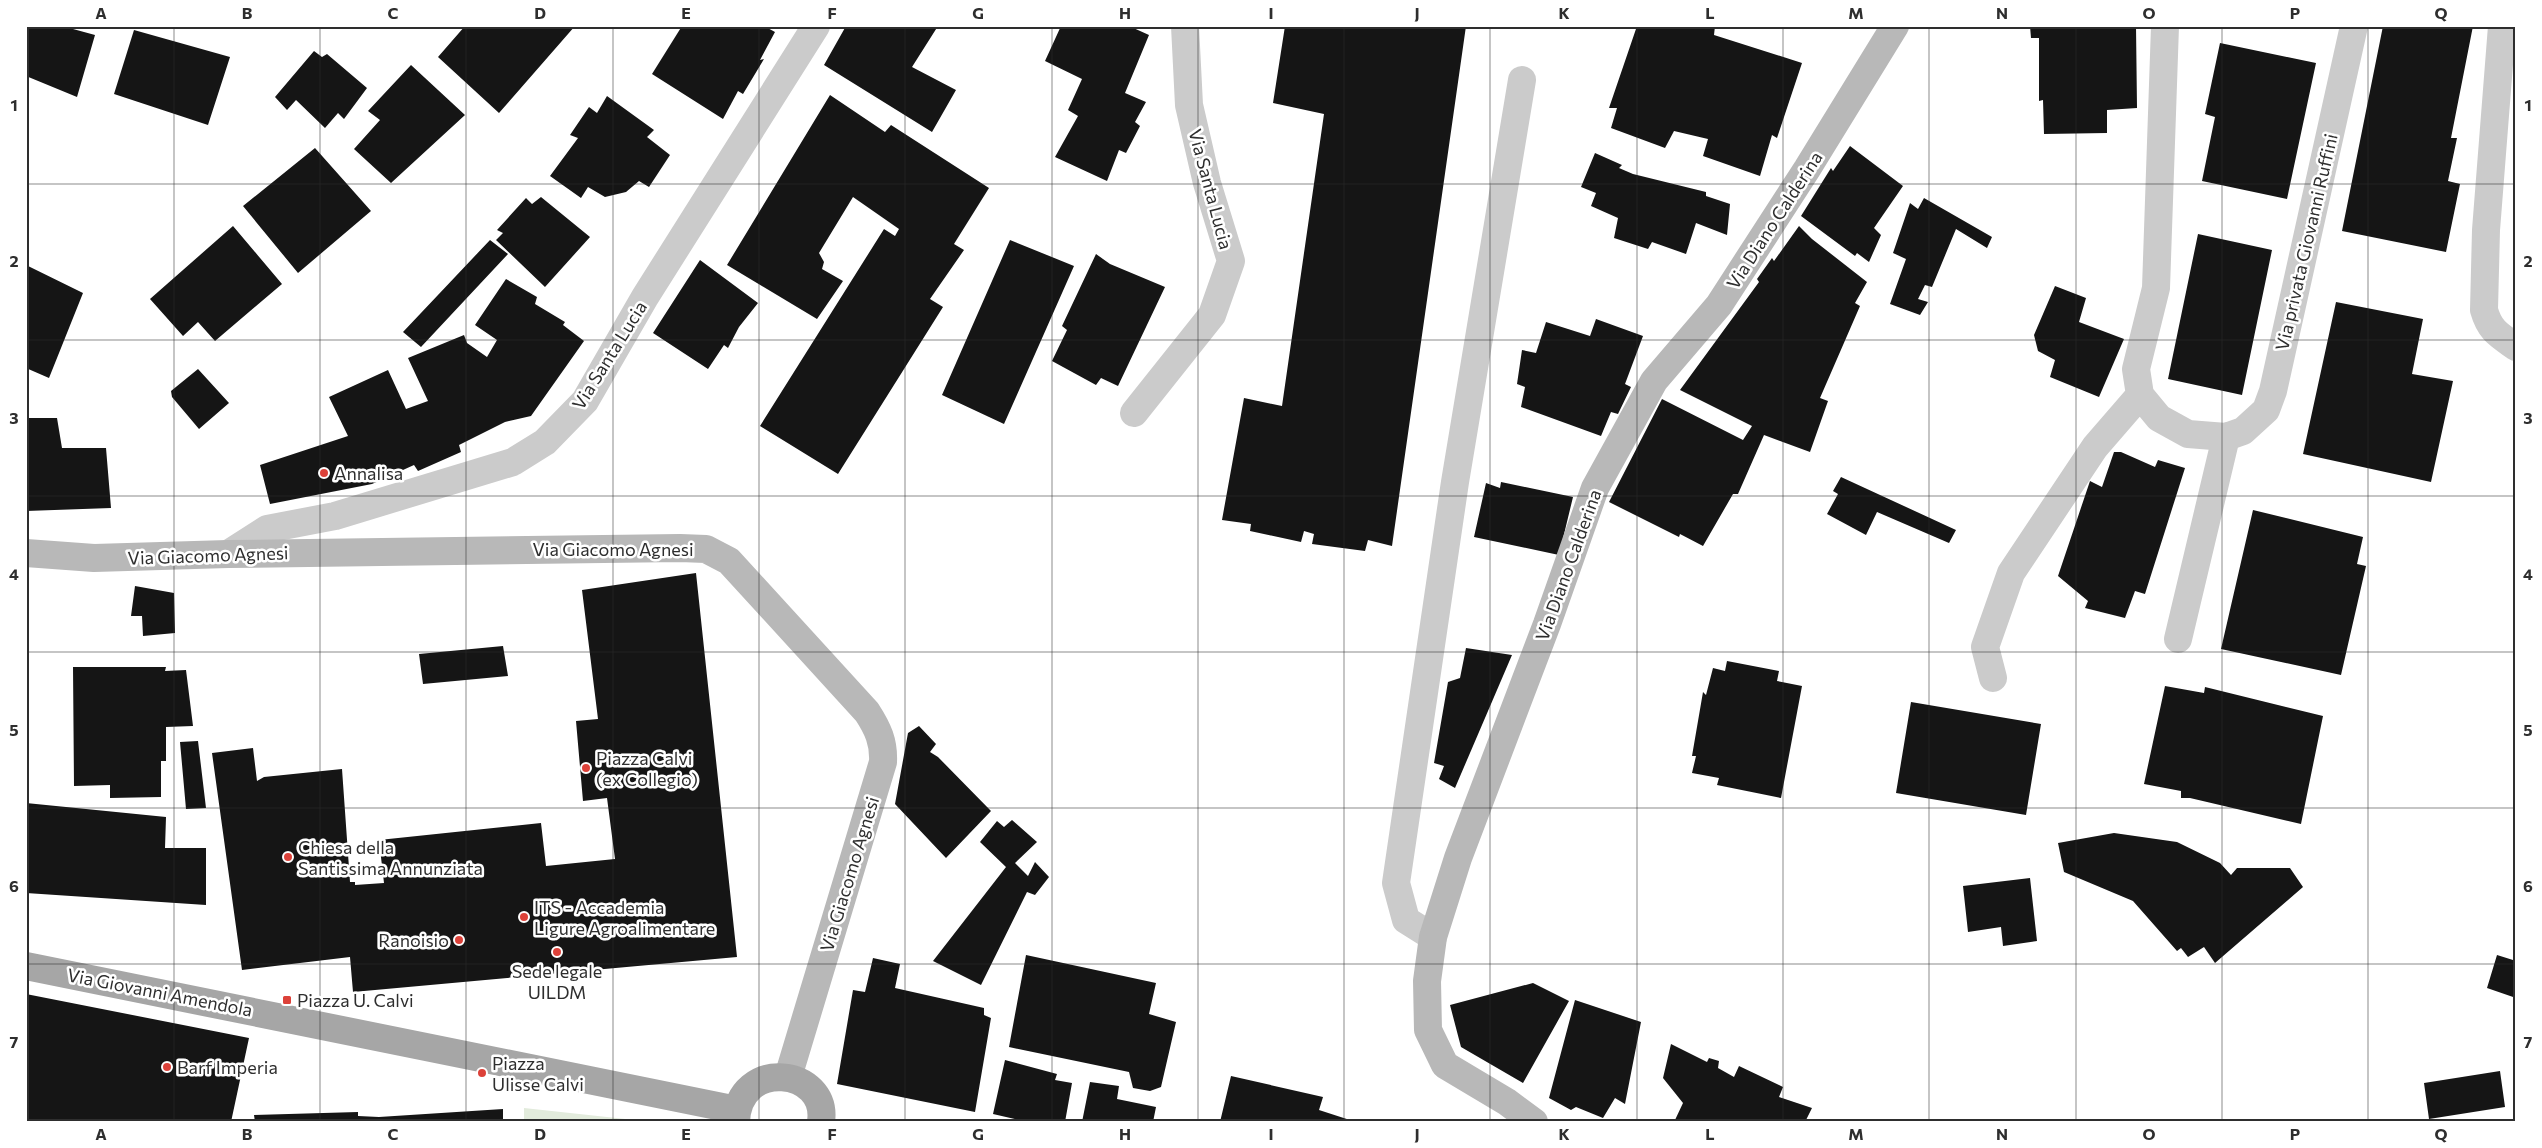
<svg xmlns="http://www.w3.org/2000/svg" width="2542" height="1148" font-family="Commissioner,sans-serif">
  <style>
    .green { fill: #e2ebdc }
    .building { fill: #151515 }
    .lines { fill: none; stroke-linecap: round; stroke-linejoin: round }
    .street { stroke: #cbcbcb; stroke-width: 28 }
    .secondary { stroke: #b8b8b8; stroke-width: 28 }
    .primary { stroke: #a6a6a6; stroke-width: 28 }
    .grid { fill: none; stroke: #2e2e2e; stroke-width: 1; stroke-opacity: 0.55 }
    .poi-dot { fill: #dc4139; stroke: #fff; stroke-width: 2 }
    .labels { text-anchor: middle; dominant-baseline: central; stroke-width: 5; stroke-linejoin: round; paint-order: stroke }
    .street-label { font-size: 18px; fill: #2e2e2e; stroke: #fff }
    .poi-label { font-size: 18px; fill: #2e2e2e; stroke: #fff; text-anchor: start }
    .neatline { fill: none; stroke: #2e2e2e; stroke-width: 2 }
    .grid-label { font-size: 16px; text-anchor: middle; font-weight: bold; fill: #2e2e2e }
  </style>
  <rect width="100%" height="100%" fill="#fff"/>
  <path class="green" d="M524 1108 653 1122H524Z"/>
  <path class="building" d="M26 26H62L95 35 77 97 26 76Z
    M465 26H575L499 113 438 57Z
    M682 26H764L775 32 760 60 764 59 743 94 738 91 723 119 652 74Z
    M846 26H938L912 67 956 90 932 132 824 65Z
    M1061 26H1129L1149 35 1125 93 1146 102 1135 122 1140 126 1126 153 1119 150 1107 181 1055 157 1078 116 1068 110 1082 79 1045 61Z
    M1285 26H1466L1392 546 1368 540 1365 551 1312 544 1314 534 1304 531 1301 542 1250 531 1251 524 1222 520 1244 398 1282 406 1324 114 1273 103Z
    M1637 26H1715L1714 35 1802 63 1777 138 1772 135 1760 176 1703 156 1708 139 1674 131 1665 148 1611 128 1617 108H1609Z
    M2030 26H2136L2137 108 2107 110V133L2044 134 2043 100 2039 101V38H2031Z
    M2383 26H2473L2451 138H2457L2448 181 2460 184 2446 252 2342 231Z
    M134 30 230 57 208 125 114 94Z
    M2220 43 2316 63 2287 199 2202 181 2215 117 2205 114Z
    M314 51 322 57 327 54 367 88 344 119 338 113 325 128 296 100 287 110 275 97Z
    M411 65 465 115 391 183 354 149 380 120 368 111Z
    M830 95 885 132 891 125 989 188 954 244 964 250 930 299 943 307 838 474 760 426 884 229 895 236 899 229 853 197 819 253 824 262 822 269 843 281 817 319 727 265Z
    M607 96 654 130 647 137 670 155 649 187 639 181 626 192 605 197 588 187 581 198 550 176 578 138 570 135 589 107 597 113Z
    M1850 146 1903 186 1874 228 1881 235 1869 262 1857 253 1855 256 1801 216 1831 168 1833 171Z
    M315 148 371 211 298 273 243 206Z
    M1595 153 1622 165 1619 168 1633 174 1706 192V196L1730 204 1727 235 1696 223 1686 254 1652 242 1648 249 1614 238 1618 218 1591 206 1596 193 1581 187Z
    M541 197 590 237 545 287 496 240 503 233 497 230 526 198 532 204Z
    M1924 198 1992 237 1987 248 1956 229 1932 287 1925 285 1918 299 1928 302 1920 315 1890 304 1906 259 1893 253 1910 203 1918 209Z
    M233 226 282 284 215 341 198 322 183 336 150 299Z
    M1799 226 1812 239 1867 282 1855 303 1860 306 1820 398 1828 401 1810 452 1764 435 1738 494H1733L1703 546 1680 534 1679 537 1609 502 1662 399 1743 440 1752 426 1680 390 1759 282 1757 279 1772 258 1774 261Z
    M2198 234 2272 250 2242 395 2168 379Z
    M490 240 508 254 421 347 403 332Z
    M1010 240 1074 266 1004 424 942 395Z
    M1096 254 1110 264 1165 287 1118 386 1101 378 1096 385 1052 361 1067 330 1062 326Z
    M700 260 758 303 739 327 728 348 724 345 708 369 653 333Z
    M26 265 83 293 49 378 26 368Z
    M506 279 537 297 535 304 565 322 563 325 584 341 531 416 505 422 459 445 461 452 418 471 414 465 372 484 270 504 260 465 348 436 329 397 388 370 406 409 428 401 408 358 464 335 467 343 487 357 497 340 475 325Z
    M2055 286 2086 298 2079 322 2124 339 2099 397 2050 377 2055 360 2038 351 2034 335Z
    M2336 302 2423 319 2412 374 2453 381 2431 482 2303 454Z
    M1596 319 1643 336 1625 384 1631 387 1618 414 1611 412 1601 436 1521 407 1525 387 1517 384 1522 350 1536 353 1546 322 1590 336Z
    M198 369 229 403 199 429 172 397 171 391Z
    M26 418H57L62 448H106L111 508 26 511Z
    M2114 452H2121L2155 467 2158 460 2185 468 2145 594 2135 591 2125 618 2085 608 2088 601 2058 576 2090 481 2102 487Z
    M1841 477 1956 530 1949 543 1877 512 1866 535 1827 514 1838 494 1833 491Z
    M1501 482 1573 497 1559 555 1474 537 1486 483 1500 488Z
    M2253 510 2363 537 2357 564 2366 566 2341 675 2221 649Z
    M696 573 737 957 353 992 350 957 242 970 212 753 253 748 257 781 264 777 342 769 350 882H355V885L384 883 379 840 541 823 546 866 615 859 607 798 583 801 576 721 598 719 582 590Z
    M135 586 174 593 175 633 143 636 142 616H131Z
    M503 646 508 676 423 684 419 654Z
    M1466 648 1512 655 1455 788 1439 779 1444 766 1434 763 1448 682 1460 678Z
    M1727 661 1779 671 1777 681 1802 686 1781 798 1717 785 1719 778 1692 773 1696 756H1692L1703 692 1706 695 1713 668 1725 671Z
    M73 667H166L165 671 186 670 193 726 166 727V761H161V797L110 798V785L74 786Z
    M2165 686 2204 693 2205 687 2323 716 2301 824 2190 798H2181V791L2144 784Z
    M1911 702 2041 724 2026 815 1896 793Z
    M919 726 936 744 930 752 938 757 991 811 946 858 895 804 908 733Z
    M198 741 206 808 186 809 180 742Z
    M26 803 166 817 165 848H206V905L26 893Z
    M1012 820 1037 842 1015 863 1028 876 1035 862 1049 877 1035 895 1027 892 981 985 933 961 1006 867 980 842 997 821 1004 827Z
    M2114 833 2177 842 2220 863 2231 875 2237 868H2290L2303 887 2215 963 2204 947 2188 957 2181 948 2177 951 2133 901 2064 872 2058 843Z
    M2030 878 2037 941 2003 946 2001 927 1968 932 1963 886Z
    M2516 952V998L2487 988 2497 955 2513 960Z
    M1026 955 1156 983 1149 1014 1176 1022 1161 1087 1150 1091 1133 1088 1129 1072 1009 1047Z
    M873 958 900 964 895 988 984 1008V1015L991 1018 975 1112 837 1084 853 990 865 992Z
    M1533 983 1569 1001 1523 1083 1461 1047 1450 1005Z
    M26 994 249 1038 231 1122H26Z
    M1575 1000 1641 1022 1625 1104 1615 1098 1603 1118 1576 1107 1571 1110 1549 1098Z
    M1671 1044 1707 1062 1709 1058 1719 1061 1718 1068 1734 1077 1739 1066 1783 1087 1779 1097 1812 1108 1805 1122 1675 1120 1683 1103 1663 1078Z
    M1005 1060 1057 1074 1055 1080 1072 1083 1065 1122H1028L993 1114Z
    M2500 1071 2505 1107 2429 1119 2424 1083Z
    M1231 1076 1323 1097 1319 1110 1356 1122H1220Z
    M1090 1082 1119 1086 1117 1099 1156 1107 1153 1122H1082Z
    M503 1109V1122H255L254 1115 358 1112V1116L379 1117Z"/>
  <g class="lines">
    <path class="street" d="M2165 26 2156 288 2136 369 2140 395 2159 418 2188 434 2226 437 2243 431 2266 410 2273 391 2354 26
      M2502 26 2486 230 2484 310C2490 331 2499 335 2516 347
      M1134 413 1212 315 1231 261 1207 183 1189 105 1185 26
      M228 554 267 529 335 516 513 462 545 442 585 401 645 297 816 26
      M2178 639 2226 437
      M1993 678 1985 647 2011 573 2095 447 2140 395
      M1433 937 1406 920 1396 883 1455 482 1522 80"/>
    <path class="secondary" d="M26 553 94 558 228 554 680 548 706 549 729 561 867 712C878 729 884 742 883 762L788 1077
      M1534 1122 1507 1102 1445 1065 1428 1030 1427 981 1433 937 1458 858 1547 624 1595 488 1654 381 1719 305 1807 169 1895 26"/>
    <path class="primary" d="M26 966 737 1110
      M736 1122C738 1057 829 1068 821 1122"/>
  </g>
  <path class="grid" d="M174 26V1122M320 26V1122M466 26V1122M613 26V1122M759 26V1122M905 26V1122M1052 26V1122M1198 26V1122M1344 26V1122M1490 26V1122M1637 26V1122M1783 26V1122M1929 26V1122M2076 26V1122M2222 26V1122M2368 26V1122M26 184H2516M26 340H2516M26 496H2516M26 652H2516M26 808H2516M26 964H2516"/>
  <g class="poi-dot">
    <circle cx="324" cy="473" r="5"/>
    <circle cx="586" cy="768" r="5"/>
    <circle cx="288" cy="857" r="5"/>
    <circle cx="524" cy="917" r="5"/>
    <circle cx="459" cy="940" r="5"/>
    <circle cx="557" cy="952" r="5"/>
    <rect x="282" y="995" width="10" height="10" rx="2.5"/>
    <circle cx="167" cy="1067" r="5"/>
    <circle cx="482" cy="1073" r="5"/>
  </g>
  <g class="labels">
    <g class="street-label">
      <text transform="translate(1211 189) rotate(75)">Via Santa Lucia</text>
      <text transform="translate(1774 220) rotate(-57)">Via Diano Calderina</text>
      <text transform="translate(2306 242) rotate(-77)">Via privata Giovanni Ruffini</text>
      <text transform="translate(609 355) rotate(-58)">Via Santa Lucia</text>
      <text x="613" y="549">Via Giacomo Agnesi</text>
      <text transform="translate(208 555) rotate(-2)">Via Giacomo Agnesi</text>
      <text transform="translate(1568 565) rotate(-70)">Via Diano Calderina</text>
      <text transform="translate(849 874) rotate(-73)">Via Giacomo Agnesi</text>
      <text transform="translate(160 992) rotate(11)">Via Giovanni Amendola</text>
    </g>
    <g class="poi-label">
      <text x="334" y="473">Annalisa</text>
      <text x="596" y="758">Piazza Calvi<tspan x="596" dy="21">(ex Collegio)</tspan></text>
      <text x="298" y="847">Chiesa della<tspan x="298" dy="21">Santissima Annunziata</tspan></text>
      <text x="534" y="907">ITS - Accademia<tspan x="534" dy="21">Ligure Agroalimentare</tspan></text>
      <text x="449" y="940" text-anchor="end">Ranoisio</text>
      <text x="557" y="971" text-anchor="middle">Sede legale<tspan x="557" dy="21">UILDM</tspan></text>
      <text x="297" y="1000">Piazza U. Calvi</text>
      <text x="492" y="1063">Piazza<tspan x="492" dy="21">Ulisse Calvi</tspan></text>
      <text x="177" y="1067">Barf Imperia</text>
    </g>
  </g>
  <rect width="2542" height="1148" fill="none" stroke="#ffffff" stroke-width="55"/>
  <rect x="28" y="28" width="2486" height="1092" class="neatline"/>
  <g class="grid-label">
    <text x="101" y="19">A</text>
    <text x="247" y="19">B</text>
    <text x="393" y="19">C</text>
    <text x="540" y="19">D</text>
    <text x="686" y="19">E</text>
    <text x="832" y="19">F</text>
    <text x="978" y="19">G</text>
    <text x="1125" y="19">H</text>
    <text x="1271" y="19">I</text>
    <text x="1417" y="19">J</text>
    <text x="1564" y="19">K</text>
    <text x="1710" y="19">L</text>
    <text x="1856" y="19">M</text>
    <text x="2002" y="19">N</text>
    <text x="2149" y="19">O</text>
    <text x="2295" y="19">P</text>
    <text x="2441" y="19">Q</text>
    <text x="14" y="111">1</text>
    <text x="2528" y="111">1</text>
    <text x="14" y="267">2</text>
    <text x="2528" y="267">2</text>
    <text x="14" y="424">3</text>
    <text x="2528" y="424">3</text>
    <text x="14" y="580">4</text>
    <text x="2528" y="580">4</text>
    <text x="14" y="736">5</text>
    <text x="2528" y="736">5</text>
    <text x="14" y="892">6</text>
    <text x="2528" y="892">6</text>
    <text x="14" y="1048">7</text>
    <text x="2528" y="1048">7</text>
    <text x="101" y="1140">A</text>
    <text x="247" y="1140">B</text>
    <text x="393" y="1140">C</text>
    <text x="540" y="1140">D</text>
    <text x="686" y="1140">E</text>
    <text x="832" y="1140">F</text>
    <text x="978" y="1140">G</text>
    <text x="1125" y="1140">H</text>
    <text x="1271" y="1140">I</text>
    <text x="1417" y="1140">J</text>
    <text x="1564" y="1140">K</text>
    <text x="1710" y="1140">L</text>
    <text x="1856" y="1140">M</text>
    <text x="2002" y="1140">N</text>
    <text x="2149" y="1140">O</text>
    <text x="2295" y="1140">P</text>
    <text x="2441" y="1140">Q</text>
  </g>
</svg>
